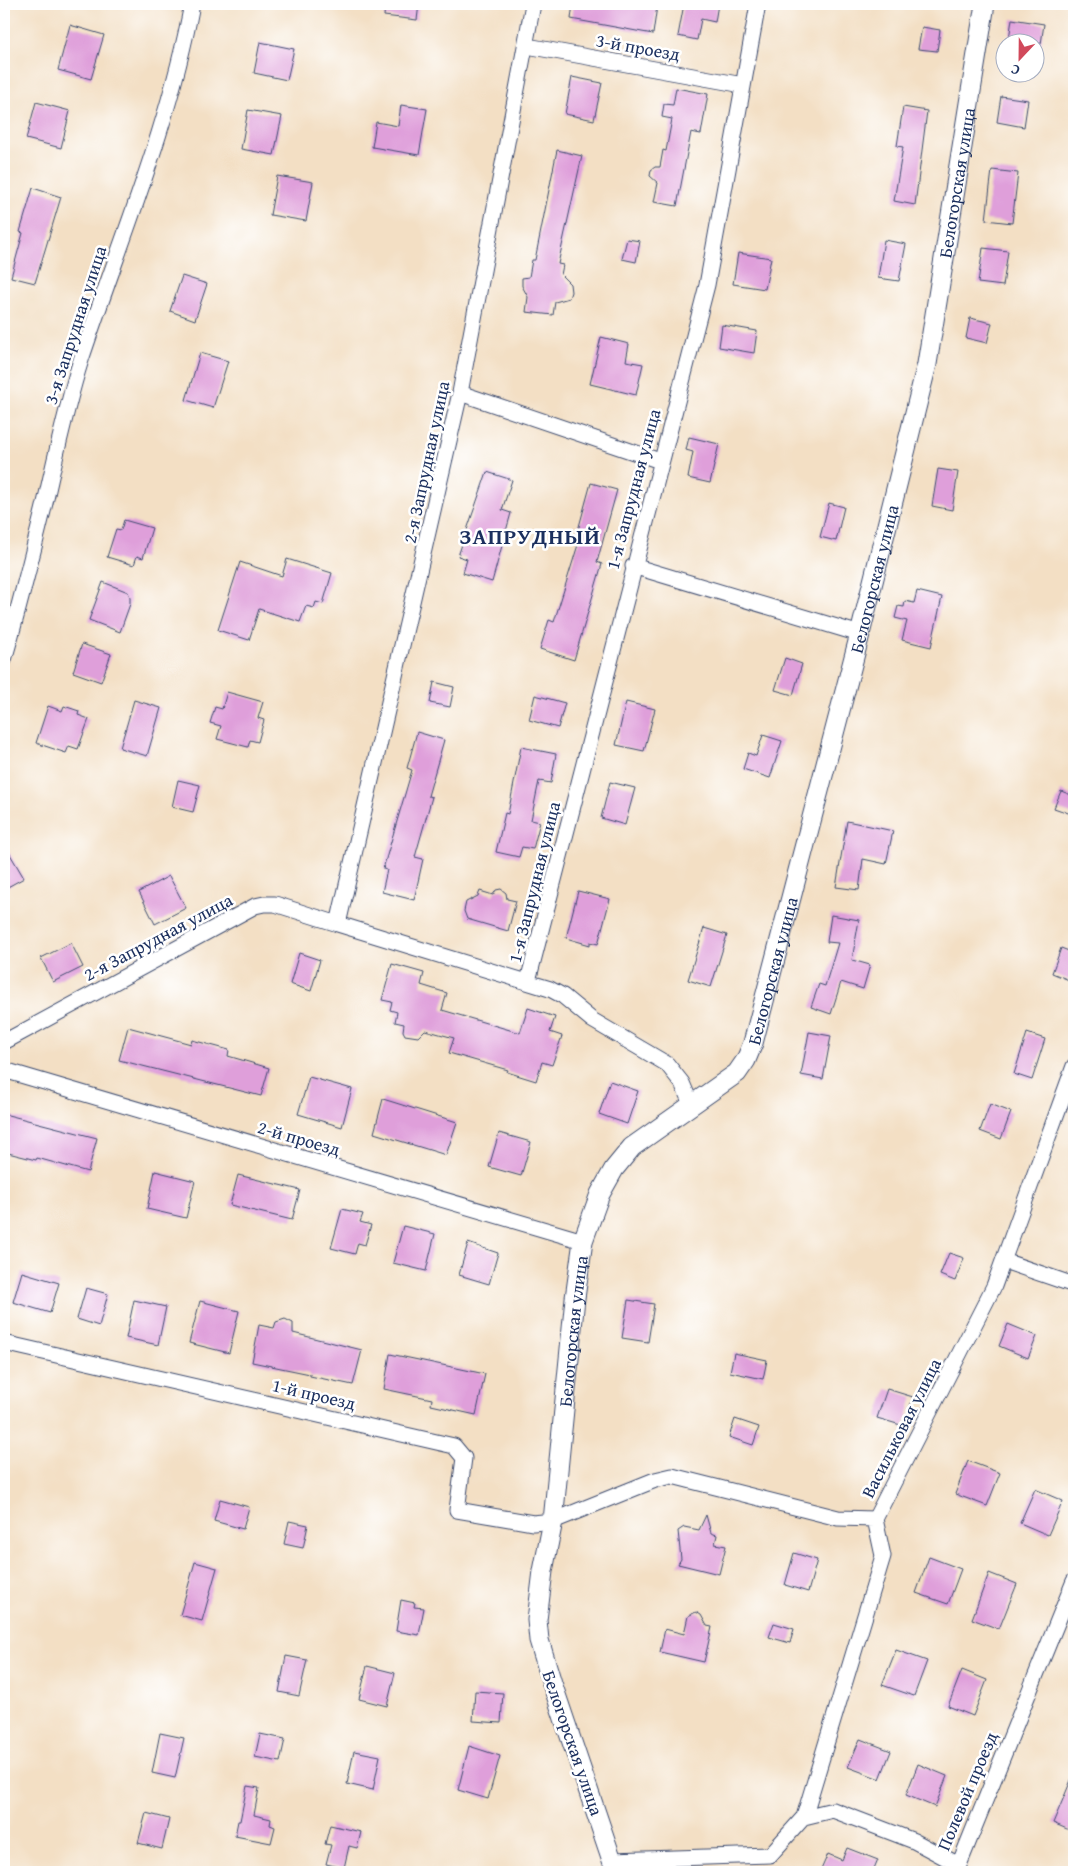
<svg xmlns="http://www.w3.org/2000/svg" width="1078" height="1876" font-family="'Gentium Book Plus',serif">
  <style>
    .building { fill: #df9fda }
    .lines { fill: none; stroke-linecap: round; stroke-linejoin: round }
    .minor-casing { stroke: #3b496d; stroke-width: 17 }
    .tertiary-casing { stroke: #3b496d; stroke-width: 21 }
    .minor { stroke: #fff; stroke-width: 15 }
    .tertiary { stroke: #fff; stroke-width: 19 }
    .labels { text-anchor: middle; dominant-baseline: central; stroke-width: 5; stroke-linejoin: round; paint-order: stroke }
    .street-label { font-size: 18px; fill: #1b2f5e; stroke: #fff }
    .district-label { font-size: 22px; font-weight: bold; letter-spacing: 1px; fill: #1b2f5e; stroke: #fff }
  </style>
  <rect width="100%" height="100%" fill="#fff"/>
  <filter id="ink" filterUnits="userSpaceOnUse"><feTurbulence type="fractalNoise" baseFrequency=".02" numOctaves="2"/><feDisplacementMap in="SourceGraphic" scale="10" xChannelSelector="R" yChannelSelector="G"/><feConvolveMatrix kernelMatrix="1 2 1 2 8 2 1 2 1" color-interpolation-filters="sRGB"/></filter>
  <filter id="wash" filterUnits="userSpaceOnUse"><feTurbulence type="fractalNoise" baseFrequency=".0096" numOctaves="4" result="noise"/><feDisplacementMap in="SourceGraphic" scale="20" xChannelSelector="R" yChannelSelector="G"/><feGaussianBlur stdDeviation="1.12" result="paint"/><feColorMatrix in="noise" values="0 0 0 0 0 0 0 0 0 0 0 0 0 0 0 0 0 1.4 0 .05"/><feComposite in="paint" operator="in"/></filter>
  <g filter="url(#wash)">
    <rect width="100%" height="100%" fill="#f3dfc4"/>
    <g id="blocks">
      <path class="building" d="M385 4H419L417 20 384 16Z
        M573 4H640L657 6 653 34 571 19Z
        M684 4H718L715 22 701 19 697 40 678 36Z
        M1012 19 1044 24 1041 44 1009 39Z
        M70 25 104 35 91 79 58 70Z
        M922 27 940 30 937 51 918 49Z
        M260 42 294 49 287 80 254 73Z
        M572 77 602 83 594 120 565 114Z
        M676 88 708 94 701 134 691 132 677 206 654 202 658 183 650 176 651 170 655 167H660L663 150 666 151 672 119 662 117 664 104 673 105Z
        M1001 96 1028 100 1024 127 997 122Z
        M36 102 70 111 61 148 26 139Z
        M401 105 427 109 419 155 372 147 376 122 398 126Z
        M903 107 927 111 915 205 894 201 903 147 897 146Z
        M248 110 282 116 274 155 241 149Z
        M557 150 582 156 558 264 563 265 561 275 570 284 571 292 569 298 555 302 553 315 526 312 528 297 522 286V278L529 277 532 260H535Z
        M992 170 1018 173 1012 223 986 220Z
        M277 176 313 182 306 221 270 215Z
        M33 188 61 197 35 283 11 277 23 233 20 232Z
        M627 239 640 241 636 262 622 259Z
        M884 240 906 244 899 281 878 278Z
        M983 248 1008 251 1003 286 978 283Z
        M738 253 771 258 765 289 733 284Z
        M182 276 207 284 195 320 170 311Z
        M970 318 992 323 987 343 966 338Z
        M722 325 757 331 754 353 719 347Z
        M601 337 629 344 626 361 643 364 636 395 590 384Z
        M200 353 228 361 213 408 186 400Z
        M689 437 719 444 710 483 688 478 693 452 686 450Z
        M938 469 958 472 952 510 932 506Z
        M487 472 512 480 502 510 511 513 492 582 463 573 467 559 458 556Z
        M591 483 617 490 597 562 602 564 574 660 540 649 549 620 554 622 581 535 577 534Z
        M829 503 844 507 836 541 820 537Z
        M124 520 152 528 143 558 137 556 134 565 107 557 116 529 121 530Z
        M287 559 332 573 323 604 316 602 314 608 306 606 300 622 259 609 249 640 218 630 240 562 282 576Z
        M103 582 128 592 130 597V604L120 632 89 620Z
        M917 591 942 597 931 647 902 640 907 621 895 618 898 606 904 607 905 601 914 603Z
        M82 644 111 654 101 682 73 672Z
        M785 658 802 664 793 695 775 690Z
        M434 682 454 687 450 707 430 703Z
        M227 692 263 702 258 718 264 720 258 742 250 740 248 747 217 739 221 726 210 723 215 707 222 709Z
        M535 695 565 703 558 728 529 720Z
        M134 700 161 708 147 756 120 748Z
        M626 702 655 709 644 751 616 745Z
        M48 706 62 711 64 706 79 711 78 715 89 719 78 749 69 746 66 753 36 743Z
        M417 732 444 740 428 796 432 797 415 857 423 859 414 900 382 892 387 870 383 869 412 770 407 768Z
        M763 735 782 741 770 778 743 769 748 753 756 756Z
        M521 747 556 754 551 783 539 781 531 820 540 822 533 849 522 847 519 857 496 852 505 813 508 814Z
        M178 780 200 785 193 812 172 807Z
        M610 782 635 788 625 825 601 818Z
        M1061 791 1074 796V815L1054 808Z
        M847 821 893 831 886 864 863 859 859 890 836 887Z
        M4 844 24 878 4 889Z
        M169 876 186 908 155 924 139 892Z
        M501 889 506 893 507 899 516 901 508 931 467 919 464 911 466 902 478 896 480 891 493 895 496 890Z
        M578 891 610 899 598 944 590 942V945L566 938Z
        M831 915 859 920 852 960 870 965 863 989 841 982 831 1014 811 1007 819 984 825 986 838 943 827 942Z
        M704 928 727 935 711 987 688 980Z
        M71 943 83 967 53 982 41 958Z
        M1061 948 1074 953V964L1069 980 1052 973Z
        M299 953 320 960 311 991 290 984Z
        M392 964 424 973 421 985 447 993 442 1010 520 1033 528 1008 555 1017 550 1032 562 1036 552 1065 542 1062 536 1081 507 1072 508 1070 449 1053 454 1038 425 1030 418 1037 405 1035 403 1031 404 1024 395 1022 397 1012 390 1010 392 1002 382 1000Z
        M128 1027 191 1044 192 1040 229 1050 228 1056 269 1068 261 1096 119 1060Z
        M809 1032 831 1036 823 1079 801 1075Z
        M1027 1033 1045 1039 1032 1080 1014 1074Z
        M309 1077 352 1089 342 1127 298 1114Z
        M610 1081 638 1091 627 1124 599 1114Z
        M383 1099 457 1122 446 1155 374 1133Z
        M990 1104 1011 1112 1001 1139 980 1131Z
        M4 1114 97 1138 88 1172 37 1158 36 1160 4 1152Z
        M499 1133 531 1142 521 1176 489 1167Z
        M155 1171 195 1181 186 1218 147 1209Z
        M238 1175 300 1190 292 1220 230 1205Z
        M342 1209 363 1214 360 1222 371 1225 365 1245 358 1243 355 1254 331 1248Z
        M403 1226 435 1234 426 1271 393 1263Z
        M468 1243 498 1253 489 1284 459 1275Z
        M949 1253 964 1258 955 1281 940 1275Z
        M22 1272 59 1283 50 1313 13 1302Z
        M86 1288 108 1294 99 1326 77 1319Z
        M134 1300 166 1307 158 1345 126 1338Z
        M628 1300 654 1304 648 1342 622 1338Z
        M200 1301 239 1311 229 1353 189 1343Z
        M285 1319 293 1323V1333L362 1350 353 1385 310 1376V1374L252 1362 259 1325 274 1328 276 1322Z
        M1008 1324 1037 1336 1028 1358 999 1346Z
        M734 1353 767 1360 763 1379 730 1372Z
        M390 1354 485 1374 476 1415 431 1405 432 1399 384 1389Z
        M887 1389 913 1397 904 1426 877 1418Z
        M735 1419 759 1427 753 1445 729 1437Z
        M968 1461 1000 1473 987 1506 955 1494Z
        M1035 1489 1063 1501 1048 1535 1020 1523Z
        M220 1499 249 1507 243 1529 214 1521Z
        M706 1515 711 1533 717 1535 715 1544 726 1546 719 1574 678 1564 681 1559 678 1531 684 1527 699 1530Z
        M289 1521 308 1525 303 1548 284 1544Z
        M794 1553 817 1560 808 1592 785 1585Z
        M929 1557 961 1569 948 1604 916 1593Z
        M195 1562 217 1568 202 1621 180 1615Z
        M989 1573 1017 1584 999 1629 972 1619Z
        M401 1600 415 1603 414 1607 424 1608 419 1635 396 1631Z
        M696 1612 701 1615 707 1626 712 1627 704 1662 660 1652 665 1629 684 1634 688 1616Z
        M774 1623 794 1629 790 1643 769 1637Z
        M896 1650 927 1661 914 1696 882 1685Z
        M286 1656 307 1660 299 1696 279 1692Z
        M367 1666 395 1673 387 1706 359 1699Z
        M962 1670 987 1680 973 1716 948 1706Z
        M475 1691 503 1693 501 1723 473 1721Z
        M160 1733 184 1738 175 1778 152 1773Z
        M260 1734 285 1739 280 1762 255 1757Z
        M860 1739 891 1751 880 1779 848 1767Z
        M469 1746 500 1756 488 1799 458 1790Z
        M354 1751 380 1756 373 1790 347 1784Z
        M918 1764 947 1776 935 1807 906 1795Z
        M1074 1773V1832L1053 1823Z
        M247 1786 259 1788 254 1815 271 1819 270 1825 275 1827 271 1843 235 1836 238 1821H240Z
        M146 1813 169 1819 162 1849 138 1843Z
        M330 1825 361 1832 357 1848 349 1846 344 1868 326 1864 331 1845 325 1844Z
        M847 1848 878 1860 873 1872H820L828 1854 842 1860Z"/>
    </g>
  </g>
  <g filter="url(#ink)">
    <use href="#blocks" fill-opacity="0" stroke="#3b496d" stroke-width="1"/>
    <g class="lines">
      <defs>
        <path id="minor" d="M533 4 460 393 338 924 550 989 563 996 592 1020 667 1064 682 1083 691 1104
          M527 46 743 85
          M460 393 660 461
          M633 566 860 634
          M4 660C19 608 32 556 45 503 56 455 66 407 81 360 120 242 169 127 192 4
          M528 981 707 285 758 4
          M4 1042 255 906 264 904H275L338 924
          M4 1070 583 1241
          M1004 1261 1074 1285
          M4 1343 454 1446 464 1458 457 1510 533 1523 553 1521 655 1480 672 1476 838 1518 875 1519
          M804 1817 833 1810 914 1841 959 1865 1074 1581
          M612 1860 770 1855 804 1817 883 1556 875 1519 994 1286 1074 1066"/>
        <g id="tertiary">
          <path id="s1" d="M616 1872 552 1683 539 1640 537 1620 543 1571 553 1521 575 1298 583 1241 600 1194 614 1169 632 1147 737 1073 746 1060 753 1043 860 634 927 364 985 4"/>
        </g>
      </defs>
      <use href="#minor" class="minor-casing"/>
      <use href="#tertiary" class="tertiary-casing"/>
      <use href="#minor" class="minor"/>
      <use href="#tertiary" class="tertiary"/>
    </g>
  </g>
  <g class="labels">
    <g class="street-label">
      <text transform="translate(638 47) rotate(10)">3-й проезд</text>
      <text stroke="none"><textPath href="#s1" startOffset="1801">Белогорская улица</textPath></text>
      <text transform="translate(75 325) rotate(-72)">3-я Запрудная улица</text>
      <text transform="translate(426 462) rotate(-78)">2-я Запрудная улица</text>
      <text transform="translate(633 489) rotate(-75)">1-я Запрудная улица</text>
      <text stroke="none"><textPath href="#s1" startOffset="1396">Белогорская улица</textPath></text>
      <text transform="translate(534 882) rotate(-76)">1-я Запрудная улица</text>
      <text transform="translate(158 937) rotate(-28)">2-я Запрудная улица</text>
      <text stroke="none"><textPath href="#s1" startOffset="991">Белогорская улица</textPath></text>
      <text transform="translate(299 1138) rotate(16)">2-й проезд</text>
      <text stroke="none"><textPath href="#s1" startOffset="556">Белогорская улица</textPath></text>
      <text transform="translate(314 1394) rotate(13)">1-й проезд</text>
      <text transform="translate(901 1428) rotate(-63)">Васильковая улица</text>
      <text transform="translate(573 1743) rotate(71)">Белогорская улица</text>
      <text transform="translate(967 1791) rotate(-67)">Полевой проезд</text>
    </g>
    <g class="district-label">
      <text x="530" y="536">ЗАПРУДНЫЙ</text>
    </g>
  </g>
  <rect width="1078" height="1876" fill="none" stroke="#fff" stroke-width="20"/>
  <g transform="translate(1020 58) rotate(202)"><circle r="24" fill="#ffffff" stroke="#a4acbf"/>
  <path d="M0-4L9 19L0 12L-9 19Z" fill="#d1495b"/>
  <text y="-8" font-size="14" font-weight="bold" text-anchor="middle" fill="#1b2f5e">С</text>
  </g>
</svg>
